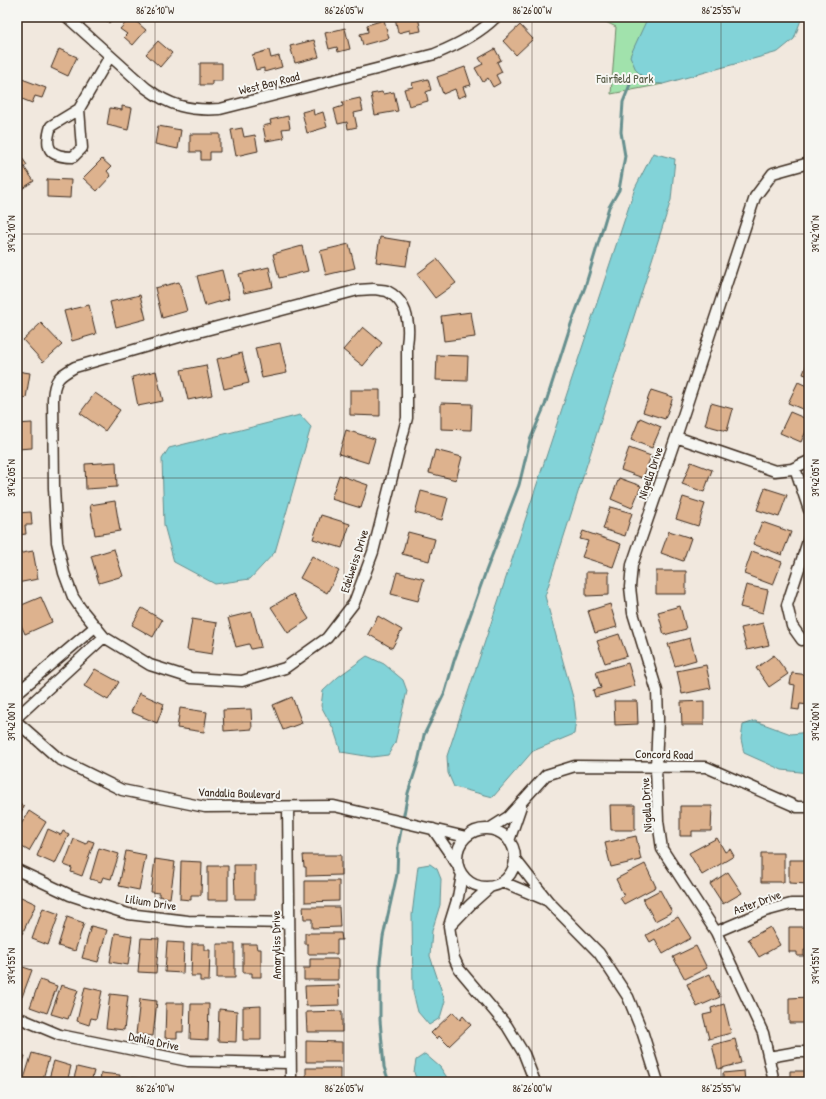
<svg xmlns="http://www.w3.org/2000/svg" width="826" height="1099" font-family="'Patrick Hand',sans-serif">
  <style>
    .green { fill: #a1e2ac; stroke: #6e8665 }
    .water { fill: #82d3d8; stroke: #668f8e }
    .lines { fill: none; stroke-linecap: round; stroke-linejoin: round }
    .stream { stroke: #668f8e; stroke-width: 3 }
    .building { fill: #ddb28e; stroke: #3b2a1e }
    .minor-casing { stroke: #3b2a1e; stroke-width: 13 }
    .minor { stroke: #f6f6f2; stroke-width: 10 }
    .ticks { fill: none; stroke: #3b2a1e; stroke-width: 1; stroke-opacity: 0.45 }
    .labels { text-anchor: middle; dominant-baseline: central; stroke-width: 4; stroke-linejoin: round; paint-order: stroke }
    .park-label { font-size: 12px; fill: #545842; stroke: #f6f6f2 }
    .street-label { font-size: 12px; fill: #3b2a1e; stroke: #f6f6f2 }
    .neatline { fill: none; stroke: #3b2a1e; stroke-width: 1.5 }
    .ticks-label { font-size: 10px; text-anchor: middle; fill: #3b2a1e }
  </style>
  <rect width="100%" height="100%" fill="#f1e8de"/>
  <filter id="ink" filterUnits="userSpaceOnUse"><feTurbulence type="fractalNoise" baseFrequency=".025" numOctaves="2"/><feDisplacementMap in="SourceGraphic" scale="8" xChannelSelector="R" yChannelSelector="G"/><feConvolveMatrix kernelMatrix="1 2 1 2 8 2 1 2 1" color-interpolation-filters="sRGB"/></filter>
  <g filter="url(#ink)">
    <path class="green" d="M596 17H648L649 83 663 84 611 94 616 27Z"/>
    <path class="water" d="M648 17H802L794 39 778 52 663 84 649 83 636 70 630 56Z
      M653 153 675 159 671 200 545 596 574 701 576 719 574 734 533 751 493 797 454 787 448 773 447 756 635 188Z
      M300 415 311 427 275 552 250 579 215 584 174 562 164 525 162 459 169 448Z
      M367 656 384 664 403 680 407 691 395 743 388 755 372 757 341 752 334 730 321 706 323 691 338 677Z
      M755 721 791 734 809 732V773L782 770 744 753 741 739 743 725Z
      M430 864 437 869 441 879 440 905 432 931 430 956 445 1001 440 1018 429 1025 418 1012 413 992 412 915 418 866Z
      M425 1054 440 1067 450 1082H417L414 1072 416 1060Z"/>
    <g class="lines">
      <path class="stream" d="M389 1082 384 1067 380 1020V962L383 937 397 874 398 846 408 793 418 762 424 735 445 692 454 661 486 571 519 485 530 440 545 405 571 324 585 287 609 207 619 190 625 156 621 132 623 102 631 82"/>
    </g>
    <path class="building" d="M103 17H115L109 23Z
      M131 17 146 30 133 45 124 37 127 34 120 29Z
      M395 17H418L421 31 410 33V30L398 33Z
      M440 17H450L442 21Z
      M531 17H552L548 22 540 18 538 21Z
      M384 20 389 38 363 45 360 34 368 32 367 25Z
      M520 25 533 39 516 55 503 41Z
      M345 28 350 49 338 52 337 47 329 49 325 33Z
      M314 40 319 57 295 63 290 46Z
      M158 41 172 53 160 67 146 54Z
      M59 49 77 57 68 76 51 68Z
      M495 49 501 60 497 62 502 72 496 75 500 83 493 87 488 78 483 82 475 68 483 64 479 58Z
      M269 50 271 58 279 56 282 67 264 72V68L256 70 252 55Z
      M200 63H222V81H212V85H200Z
      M465 67 471 85 463 87 466 95 458 98 455 89 443 94 437 77Z
      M22 79 46 88 42 98 35 96 32 103 17 97V93Z
      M428 79 431 90 426 92 428 101 409 106 404 89 413 87 412 83Z
      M382 92 383 94 394 92 398 111 375 115 371 94Z
      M360 98 363 111 354 113 357 127 348 129 347 122 338 124 334 109 343 106 342 102Z
      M122 106 132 108 128 130 107 125 110 108 122 110Z
      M313 109 314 115 323 112 327 127 307 133 302 112Z
      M288 116 290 128 282 129 284 138 266 141 263 126 271 124 270 120Z
      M17 126 21 127 17 143Z
      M158 126 181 130 178 149 155 144Z
      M242 128 244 137 255 135 258 151 236 156 231 130Z
      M190 134H220V152H210V160H201V152H190Z
      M17 151 27 165 24 167 34 181 17 192Z
      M102 159 111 167 107 171 111 176 97 191 83 178Z
      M47 179 71 180 70 198 47 197Z
      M380 237 410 242 406 266 376 262Z
      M349 244 355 268 326 275 320 251Z
      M302 246 308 271 279 278 273 254Z
      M437 259 456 283 435 298 417 274Z
      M269 267 273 287 244 293 239 274Z
      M222 270 229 299 205 306 197 276Z
      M179 282 187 311 162 318 155 288Z
      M140 295 146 319 116 327 110 302Z
      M89 305 96 334 72 341 64 311Z
      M471 312 475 337 444 341 441 316Z
      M41 323 62 345 43 362 23 340Z
      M363 327 382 343 363 366 343 350Z
      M280 343 287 373 262 378 255 348Z
      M242 353 249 383 224 389 217 359Z
      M437 355 468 356 467 381 436 380Z
      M809 358V376L803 374Z
      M206 365 212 395 188 400 181 370Z
      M17 371 30 373 26 398 17 396Z
      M156 371 163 401 138 406 132 377Z
      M798 382 809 387V412L788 403Z
      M350 390H380V416L350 415Z
      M651 390 673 397 665 419 643 412Z
      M95 393 120 410 105 431 80 413Z
      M441 403 472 404 471 430 441 429Z
      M711 403 733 409 727 431 705 425Z
      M790 412 809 420V425L801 442 780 433Z
      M640 418 661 427 652 448 631 440Z
      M32 423V448L17 449V424Z
      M346 430 375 439 368 463 339 454Z
      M629 448 651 456 643 478 621 470Z
      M435 450 462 457 456 480 429 473Z
      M116 462 117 487 86 489 85 464Z
      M691 462 712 470 704 492 682 484Z
      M339 475 368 485 361 508 331 499Z
      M619 478 641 486 632 508 611 499Z
      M765 488 787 495 779 517 757 510Z
      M421 491 448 498 442 520 415 513Z
      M683 497 705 504 698 526 676 519Z
      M115 501 120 531 95 535 90 505Z
      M610 507 632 513 625 536 603 529Z
      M31 512 32 525H25L26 534 17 535V513Z
      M321 515 350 524 342 548 313 539Z
      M762 522 791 532 782 555 753 544Z
      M583 531 621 544 613 567 582 557 588 541 580 539Z
      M669 531 691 538 683 561 661 553Z
      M408 532 435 539 429 561 402 554Z
      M114 549 123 576 99 583 91 556Z
      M33 551 38 579 17 583V554Z
      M752 551 782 562 773 585 744 574Z
      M312 556 339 571 327 593 300 578Z
      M656 571H686V594H656Z
      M397 572 424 579 418 601 391 594Z
      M586 572H609V595L586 596Z
      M746 585 768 590 763 613 740 607Z
      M293 594 309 619 288 633 271 607Z
      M41 597 52 622 25 634 17 616V607Z
      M610 604 617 627 595 633 588 611Z
      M680 606 686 629 664 635 658 612Z
      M142 608 162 620 153 637 132 625Z
      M252 612 261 647 251 649 249 644 236 647 228 618Z
      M378 616 402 630 392 648 368 634Z
      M192 619 217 623 212 654 187 650Z
      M763 623 769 645 747 650 741 628Z
      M619 634 627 656 605 663 597 641Z
      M690 638 696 660 675 666 668 644Z
      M774 655 788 674 769 687 756 668Z
      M628 663 635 686 595 697 593 690 601 688 596 672Z
      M706 665 711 688 682 694 677 671Z
      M95 669 119 682 108 700 84 686Z
      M792 673 809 675V705L800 704 799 710 792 709 795 685 790 684Z
      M139 693 164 704 157 723 131 712Z
      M292 697 302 723 283 730 273 705Z
      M614 701H637L638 724 615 725Z
      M704 701V725H682L681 702Z
      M180 708 207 712 204 732 177 728Z
      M251 709 252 729 224 731 223 710Z
      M18 803 24 807 17 818V805Z
      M610 805H635V830H611Z
      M680 806H712L711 831H692V836H680Z
      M29 811 46 822 29 851 17 844V831Z
      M48 829 61 835 63 831 69 834 55 864 37 856Z
      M636 836 641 860 611 867 605 843Z
      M717 838 725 852 730 849 734 856 702 875 689 853Z
      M74 839 86 844 88 840 94 842 82 876 71 872 72 868 64 865Z
      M99 848 119 854 111 879 103 877 101 882 90 879Z
      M126 851 146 855 139 890 119 886Z
      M761 853H784V882H761Z
      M303 855H341V875L306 876V867H304Z
      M155 859 175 862 170 898 159 896V893L151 892Z
      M789 860H809V884L789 883Z
      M181 861 202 862 201 895H191V900L180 899Z
      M645 864 656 887 624 904 620 898 624 896 616 879Z
      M234 865H255V899H235Z
      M208 866H228V900H208Z
      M728 872 742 893 723 904 710 884Z
      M305 881H339V901L305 902Z
      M660 890 672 912 655 921 643 899Z
      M21 897 36 904 22 934 17 932V905Z
      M303 907H339L340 927 312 928V919H304Z
      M43 908 59 914 48 945 32 939Z
      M67 917 84 923 75 951 58 946Z
      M678 917 691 938 663 954 655 939 650 942 646 935Z
      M91 926 107 930 98 962 82 958Z
      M770 927 780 945 759 957 748 939Z
      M789 927H809V950H804V956H797V952H789Z
      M115 933 132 936 128 965 110 962Z
      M305 933H341L342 940H337V954H308V944H305Z
      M141 938 159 939 156 973 138 972Z
      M167 942 184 943 183 973 165 972Z
      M192 944H204V950H210L209 981H200V976H191Z
      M217 944H235V978H217Z
      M243 944H256L257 949H261V977H252V973H243Z
      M696 946 707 968 685 979 673 957Z
      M310 959H338V980H304V968H310Z
      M17 965 32 970 22 997 17 996Z
      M710 974 720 997 697 1007 687 984Z
      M40 980 57 986 47 1013 30 1007Z
      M61 985 78 990 68 1019 51 1014Z
      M339 985 340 1005 306 1006 305 986Z
      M85 987 102 991 96 1019 91 1018 89 1025 77 1021Z
      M110 994 128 996 124 1030 106 1028Z
      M809 997V1023H789V998Z
      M140 999 157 1001 153 1036 136 1034Z
      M166 1003H184L183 1032H177V1038H165Z
      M191 1004H209L208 1040 190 1039Z
      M724 1004 731 1033 709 1039 703 1015 712 1013 711 1008Z
      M261 1006V1040H243V1007Z
      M219 1009 237 1011 236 1042 218 1041Z
      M342 1011V1032H307L306 1012Z
      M453 1012 460 1020 463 1016 471 1025 449 1046 439 1036 437 1039 431 1033Z
      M735 1039 741 1063 718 1069 712 1045Z
      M306 1041 342 1042V1062H306Z
      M17 1048 23 1050 21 1055 25 1056 17 1080Z
      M32 1053 49 1058 42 1082H23Z
      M54 1061 71 1066 67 1082H48Z
      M77 1067 94 1071 91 1082H73Z
      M306 1068H340V1082H306Z
      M744 1071 745 1082H723V1073Z
      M790 1071H809V1082H790Z
      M101 1073 120 1075 119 1082H100Z
      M126 1077 144 1079 143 1082H126Z"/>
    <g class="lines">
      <defs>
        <path id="minor" d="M67 17 146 88C170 106 189 111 220 109L435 54C457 45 479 34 496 17
          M79 109 82 148 73 157C49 157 44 148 51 126L79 109 110 56
          M374 289C378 290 384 290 387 291 408 302 410 325 407 345V418L373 552 354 603 327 638 285 668 242 681 191 678 150 665 104 637 81 609 73 597 64 573 57 542 54 488 53 399C54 379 59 376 75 367L179 337 358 290Z
          M676 437 775 471 792 469 809 461
          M795 468 809 510
          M802 640 792 626 787 605 809 538
          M17 693 96 626
          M17 717 104 637
          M17 722 59 759 122 790 205 807 334 806 466 837
          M288 807 291 1082
          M433 829 457 864
          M489 829 508 817 546 775 575 766 706 767 797 807H809
          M457 858a29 29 0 1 1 58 0a29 29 0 1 1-58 0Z
          M509 841 521 806
          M515 859 548 901 599 953 628 997 643 1034 658 1082
          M17 870 70 895 128 914 188 921 289 923
          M462 875 458 897 449 926 454 958 459 969 507 1026 524 1054 535 1082
          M503 882 546 900
          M451 925 471 904 490 887
          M716 932 765 911 791 904H809
          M17 1017 60 1035 188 1061 290 1063
          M769 1057 797 1052H809
          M774 1082 763 1033 716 932 662 849 658 821 656 767 658 719 657 691 633 613 630 587 632 565 676 437 755 197 773 173 809 163"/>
      </defs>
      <use href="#minor" class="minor-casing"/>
      <use href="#minor" class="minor"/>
    </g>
  </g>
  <path class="ticks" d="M155 17V1082M344 17V1082M532 17V1082M721 17V1082M17 234H809M17 478H809M17 722H809M17 966H809"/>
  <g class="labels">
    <g class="park-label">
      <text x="625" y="78">Fairfield Park</text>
    </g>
    <g class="street-label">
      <text transform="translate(269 83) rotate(-14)">West Bay Road</text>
      <text transform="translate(650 473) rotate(-71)">Nigella Drive</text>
      <text transform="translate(354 561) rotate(-72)">Edelweiss Drive</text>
      <text transform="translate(664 754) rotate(1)">Concord Road</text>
      <text transform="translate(239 793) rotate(2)">Vandalia Boulevard</text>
      <text transform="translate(646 805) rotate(-93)">Nigella Drive</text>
      <text transform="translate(151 902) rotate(9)">Lilium Drive</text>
      <text transform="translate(757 902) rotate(-20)">Aster Drive</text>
      <text transform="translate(276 945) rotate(-91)">Amaryliss Drive</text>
      <text transform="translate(154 1041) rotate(12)">Dahlia Drive</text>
    </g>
  </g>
  <rect width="826" height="1099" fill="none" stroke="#f6f6f2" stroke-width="44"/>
  <rect x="22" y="22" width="782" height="1055" class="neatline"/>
  <g class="ticks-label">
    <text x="155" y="14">86°26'10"W</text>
    <text x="344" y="14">86°26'05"W</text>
    <text x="532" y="14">86°26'00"W</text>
    <text x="721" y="14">86°25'55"W</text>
    <text transform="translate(11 234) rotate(-90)" y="4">39°42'10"N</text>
    <text transform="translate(815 234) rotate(-90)" y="4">39°42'10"N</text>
    <text transform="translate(11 478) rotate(-90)" y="4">39°42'05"N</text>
    <text transform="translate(815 478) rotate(-90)" y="4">39°42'05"N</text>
    <text transform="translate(11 722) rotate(-90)" y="4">39°42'00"N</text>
    <text transform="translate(815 722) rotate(-90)" y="4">39°42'00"N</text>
    <text transform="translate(11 966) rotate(-90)" y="4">39°41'55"N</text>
    <text transform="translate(815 966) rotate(-90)" y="4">39°41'55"N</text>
    <text x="155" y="1092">86°26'10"W</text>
    <text x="344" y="1092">86°26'05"W</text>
    <text x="532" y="1092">86°26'00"W</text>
    <text x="721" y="1092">86°25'55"W</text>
  </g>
</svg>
